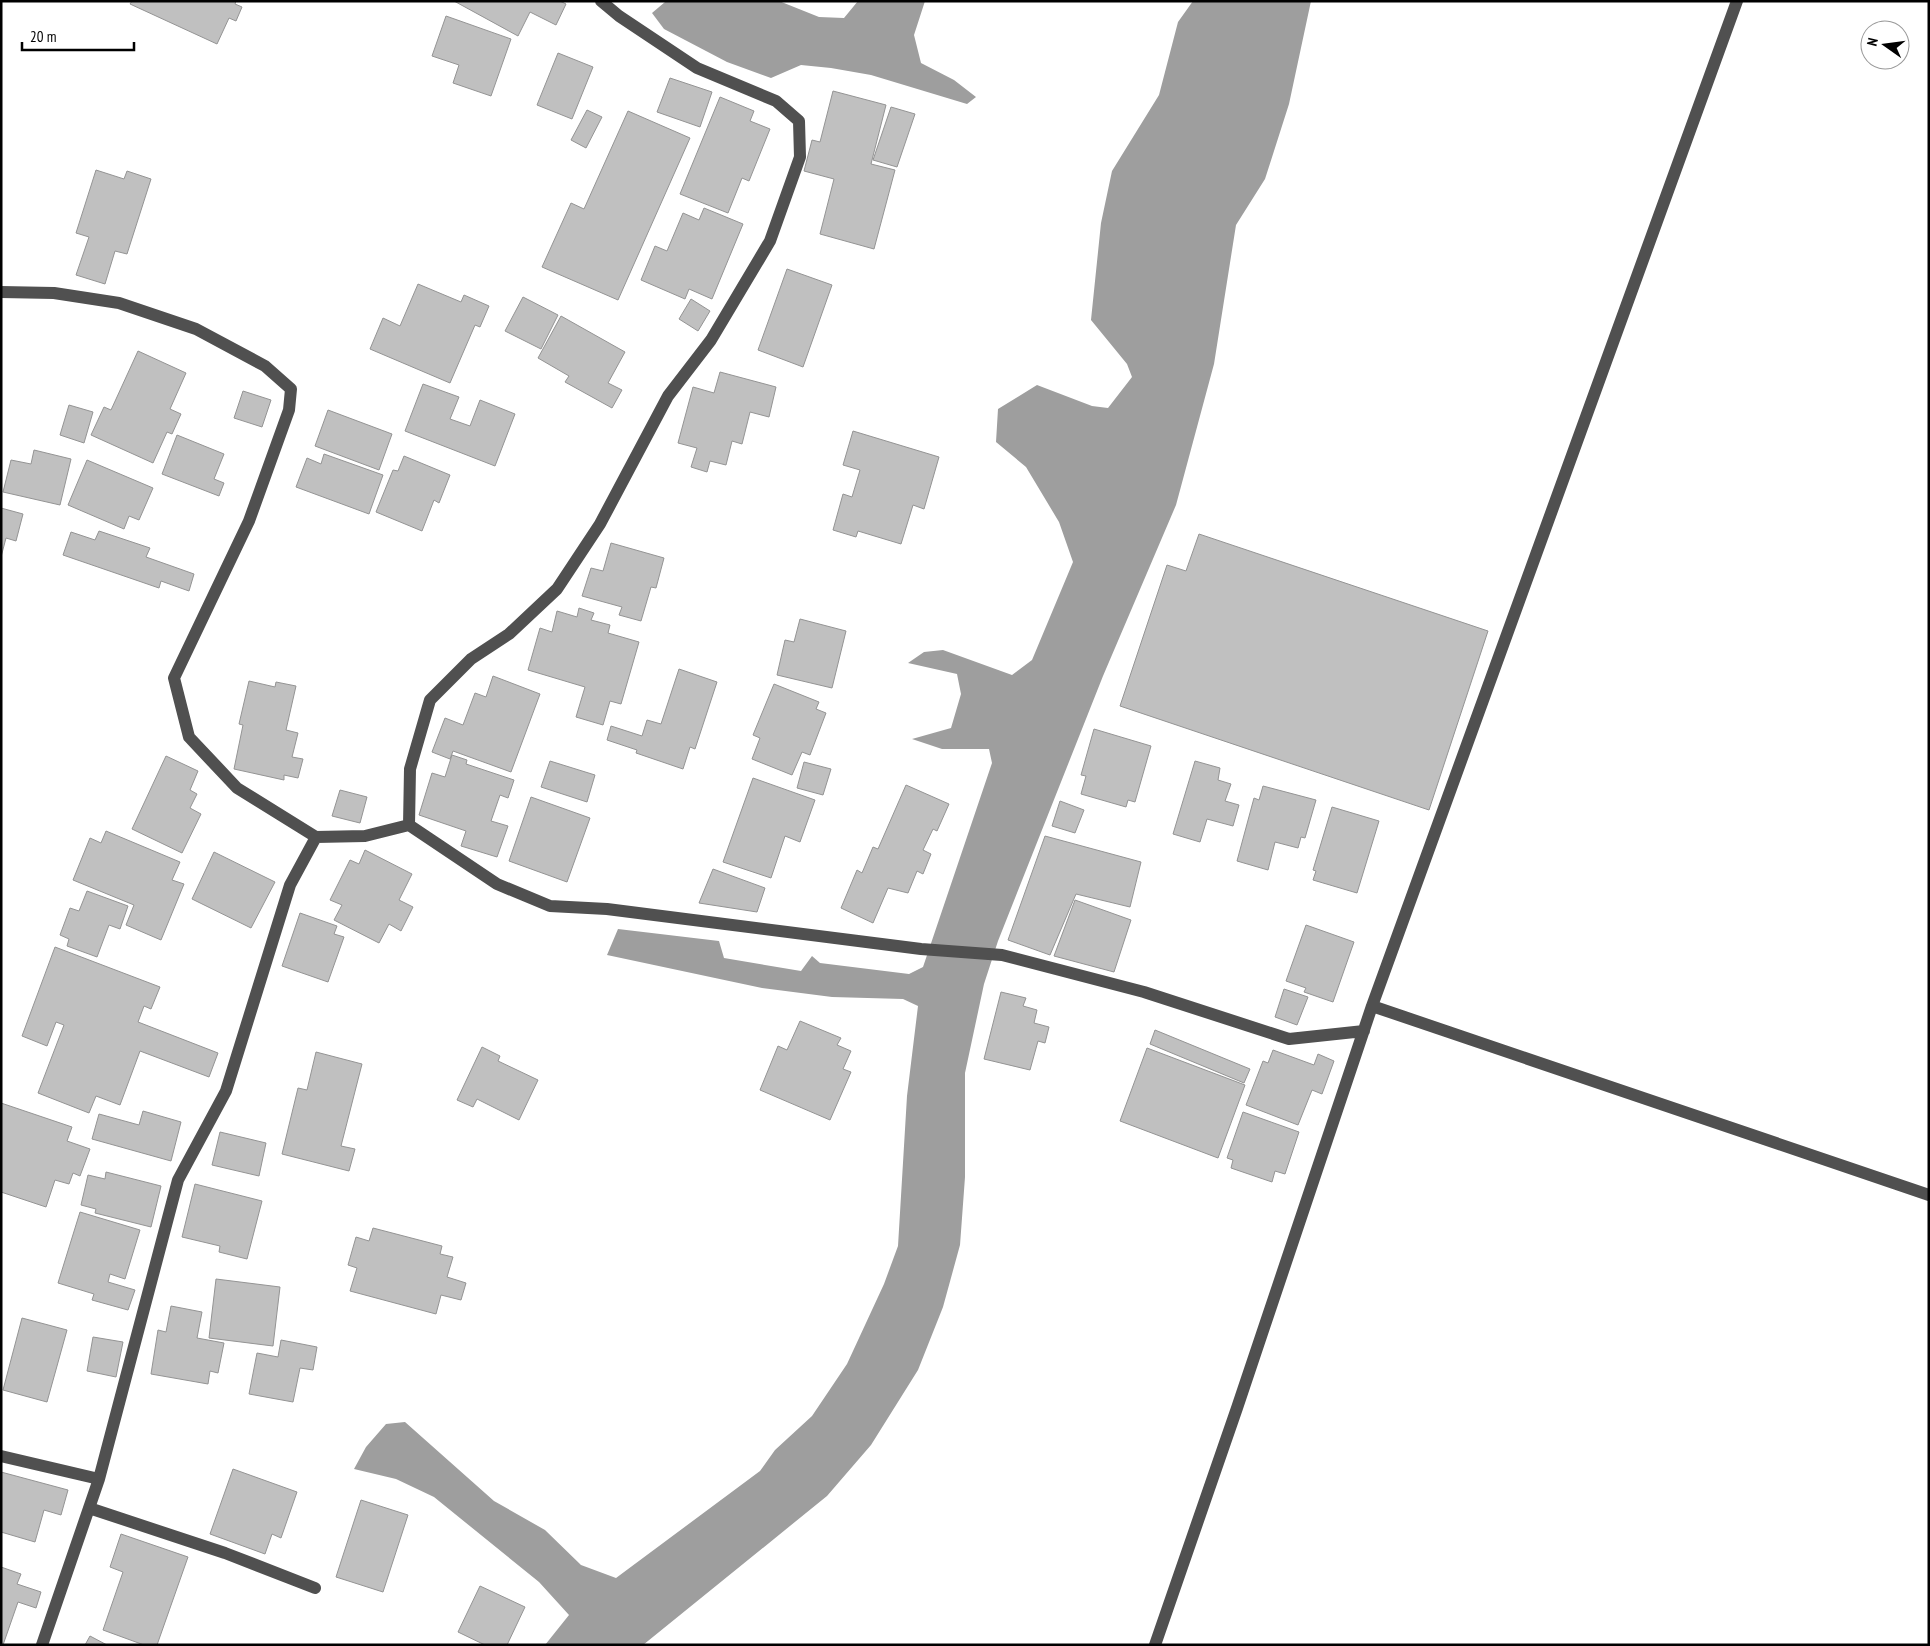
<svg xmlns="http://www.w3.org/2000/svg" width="1930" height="1646" font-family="'PT Sans Narrow',sans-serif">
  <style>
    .water { fill: #9e9e9e }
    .building { fill: #c0c0c0; stroke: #949494 }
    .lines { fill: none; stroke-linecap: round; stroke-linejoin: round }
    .minor { stroke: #505050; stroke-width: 12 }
  </style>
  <rect width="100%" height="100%" fill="#fff"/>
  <path class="water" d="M779 1 819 17 844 18 858 1H925L914 35 921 63 954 80 976 97 967 104 871 75 831 68 801 65 771 78 727 62 664 29 652 13 665 2Z
    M1193 1H1311L1289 104 1265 179 1236 225 1214 364 1176 505 1103 676 998 941 984 984 965 1073V1177L960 1245 943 1307 918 1370 871 1445 827 1496 643 1645H545L569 1615 539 1582 434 1497 396 1479 354 1469 366 1447 386 1424 405 1422 494 1501 545 1530 581 1565 616 1578 760 1471 775 1450 812 1416 847 1364 884 1284 898 1246 907 1096 918 1006 903 999 832 997 762 988 607 955 618 929 719 941 724 958 801 971 812 956 820 963 909 974 923 967 992 763 989 749H942L912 739 951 728 961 694 957 674 908 663 924 652 943 650 1012 675 1032 660 1073 562 1059 522 1026 467 996 442 998 409 1037 385 1092 406 1108 408 1132 377 1127 364 1091 320 1101 223 1112 171 1159 95 1178 22Z"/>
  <path class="building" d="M132 1H236L235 4 242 7 236 21 229 18 217 44 130 4Z
    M454 1H560L566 4 556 25 530 12 518 36Z
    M446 16 511 39 491 96 453 83 459 65 432 56Z
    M558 53 593 67 572 119 537 105Z
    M670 78 712 92 700 127 657 112Z
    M833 91 886 105 871 164 895 170 874 249 820 234 834 179 804 171 812 140 820 142Z
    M720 97 754 111 750 121 770 129 749 181 742 178 728 213 680 194Z
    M891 107 915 114 897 167 873 160Z
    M587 110 602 117 586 148 571 140Z
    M628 111 690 138 618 300 542 267 571 203 584 209Z
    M96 170 124 179 127 171 151 179 127 254 115 251 105 284 76 275 89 237 76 233Z
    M704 208 743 224 712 299 689 289 685 299 641 280 655 246 667 251 683 213 699 220Z
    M787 269 832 285 803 367 758 350Z
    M418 284 461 302 464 295 489 306 480 327 475 325 450 383 370 349 383 318 400 326Z
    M523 297 558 315 541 349 505 331Z
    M691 299 710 311 698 331 679 319Z
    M561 316 625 352 608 383 622 390 612 408 565 382 569 376 538 358Z
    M138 351 186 373 170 409 181 414 172 434 167 432 153 463 91 435 104 407 111 410Z
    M720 372 776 387 769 417 750 412 742 444 732 441 726 465 710 461 707 472 691 467 697 448 678 443 693 387 714 393Z
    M423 384 459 397 450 419 470 426 480 400 515 414 495 466 405 431Z
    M243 391 271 400 262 427 234 418Z
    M69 405 93 412 84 443 60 435Z
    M328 410 392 434 379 470 315 446Z
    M853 431 939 457 924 509 913 505 901 544 858 531 856 537 833 530 843 494 852 497 860 470 843 465Z
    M177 435 224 454 214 479 224 483 219 496 162 474Z
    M34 450 71 459 60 505 3 492 11 460 31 464Z
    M324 454 383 475 369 514 296 487 307 458 321 464Z
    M404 456 450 475 439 503 434 500 422 531 376 512 393 470 398 471Z
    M87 460 153 488 139 520 129 516 124 529 68 505Z
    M1 508 23 514 16 541 6 538 1 557Z
    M99 531 150 548 146 557 194 574 189 591 161 581 159 588 63 555 71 532 95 540Z
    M1199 534 1488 631 1429 810 1120 706 1167 565 1186 571Z
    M611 543 664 558 656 588 651 587 641 621 619 615 622 607 582 596 591 568 603 571Z
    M579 608 594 613 591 620 610 625 608 633 639 642 621 704 610 701 603 725 576 717 585 687 528 670 540 628 552 632 557 611 577 617Z
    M800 619 846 631 832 688 777 675 785 640 794 642Z
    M679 669 717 682 695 749 690 747 683 769 636 753 637 750 607 740 611 726 642 736 647 720 661 724Z
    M493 676 540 694 511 772 453 751 450 759 432 752 445 718 463 725 475 693 486 697Z
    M249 681 275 687 276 682 296 686 286 730 298 733 292 757 303 759 298 778 284 775V780L234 769 243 725 239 724Z
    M774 684 819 702 816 709 826 713 810 755 802 752 792 775 752 759 760 738 753 735Z
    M1094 729 1151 746 1135 802 1128 800 1126 807 1081 794 1086 776 1081 775Z
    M452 755 467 760 466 764 514 780 508 798 500 795 491 821 508 826 497 857 461 846 466 831 419 815 432 773 445 777Z
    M166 756 198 771 190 790 197 794 190 808 201 814 182 853 132 829Z
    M550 761 595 775 587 802 541 787Z
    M1195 761 1220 768 1218 780 1231 784 1225 801 1239 805 1233 826 1207 819 1200 842 1173 834Z
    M804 762 831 769 823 795 797 788Z
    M753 778 815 800 800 842 785 836 771 878 723 862Z
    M906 785 949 804 937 831 933 829 923 850 931 854 923 874 917 871 908 893 888 888 873 923 841 908 857 870 862 873 873 847 878 849Z
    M1263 786 1316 800 1305 838 1301 837 1298 848 1275 842 1268 870 1237 861 1254 798 1259 800Z
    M340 790 367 797 360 823 332 816Z
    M531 797 590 818 567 882 509 861Z
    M1060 801 1084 810 1075 833 1052 826Z
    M1332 807 1379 821 1357 893 1313 880 1316 871 1313 870Z
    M106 831 180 862 172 880 184 884 161 940 126 925 134 905 73 880 90 838 101 843Z
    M1045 836 1141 862 1130 907 1076 894 1050 955 1008 940Z
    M365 850 412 874 399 900 413 907 401 931 389 924 379 943 334 920 342 905 330 900 350 860 359 864Z
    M214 852 275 882 251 928 192 899Z
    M713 869 765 888 757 912 699 903Z
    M87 891 128 906 120 929 109 925 97 957 67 946 69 939 60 935 70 908 79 911Z
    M1075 900 1131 920 1114 972 1054 956Z
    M300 913 337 926 334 934 344 937 328 982 282 966Z
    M1306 925 1354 942 1333 1002 1304 992 1306 988 1286 981Z
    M55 947 160 987 151 1009 144 1006 138 1022 218 1053 209 1077 140 1051 120 1105 96 1096 89 1113 38 1093 64 1025 56 1022 47 1046 22 1036Z
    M1284 989 1308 997 1297 1025 1275 1017Z
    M1001 992 1026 998 1023 1006 1037 1010 1034 1023 1049 1027 1045 1043 1038 1041 1030 1070 984 1059Z
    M800 1021 841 1038 837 1045 851 1051 843 1069 851 1072 830 1120 760 1090 778 1046 787 1050Z
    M1155 1030 1250 1069 1244 1083 1150 1044Z
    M482 1047 500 1056 498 1061 538 1080 519 1120 477 1099 473 1107 457 1100Z
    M1147 1048 1245 1085 1218 1158 1120 1121Z
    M1273 1050 1314 1065 1318 1054 1334 1061 1322 1094 1312 1090 1298 1125 1246 1105 1263 1061 1268 1063Z
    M316 1052 362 1064 341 1146 355 1149 349 1171 282 1154 298 1088 307 1090Z
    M1 1103 72 1127 67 1141 90 1149 80 1176 73 1173 69 1184 55 1180 46 1207 1 1192Z
    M143 1111 181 1122 171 1161 92 1139 99 1114 139 1125Z
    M1243 1112 1299 1132 1285 1174 1275 1171 1272 1182 1231 1168 1233 1160 1227 1158Z
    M220 1132 266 1143 259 1176 212 1165Z
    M106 1172 161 1186 151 1227 95 1213 96 1209 81 1205 88 1175 105 1179Z
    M195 1184 262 1201 247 1259 219 1252 220 1246 182 1237Z
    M80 1212 140 1230 125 1279 110 1274 108 1282 135 1290 128 1310 92 1300 94 1294 58 1283Z
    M373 1228 442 1246 440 1254 453 1257 447 1277 466 1283 461 1300 441 1295 436 1314 350 1291 357 1268 348 1265 356 1237 369 1241Z
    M216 1279 280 1287 273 1346 209 1338Z
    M171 1306 202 1312 197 1338 224 1343 218 1373 210 1371 208 1384 151 1374 158 1330 166 1332Z
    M22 1318 67 1330 47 1402 3 1390Z
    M93 1337 123 1342 116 1377 87 1371Z
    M281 1340 317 1347 313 1370 300 1368 293 1402 249 1394 257 1353 278 1357Z
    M233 1469 297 1492 281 1538 272 1534 265 1554 210 1534Z
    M1 1472 68 1490 61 1515 44 1510 35 1542 1 1532Z
    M361 1500 408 1515 383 1592 336 1577Z
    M121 1534 188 1557 157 1645H144L103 1630 123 1572 110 1567Z
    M1 1567 21 1574 17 1584 41 1592 36 1608 18 1602 3 1645H1Z
    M480 1586 525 1607 507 1645H485L458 1632Z
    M90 1636 107 1645H85Z"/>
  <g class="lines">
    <path class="minor" d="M1 292 54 293 119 303 196 329 265 366 291 389 289 410 249 521 174 678 189 737 237 788 316 837 365 836 409 825 497 884 550 906 607 909 921 949 1002 955 1144 992 1289 1039 1364 1031
      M409 825 410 769 430 700 471 659 509 634 557 589 600 524 668 396 711 340 770 241 800 157 799 121 776 101 697 68 619 16 601 1
      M1372 1006 1929 1195
      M1 1456 99 1479
      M89 1508 225 1553 315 1588
      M42 1645 99 1479 178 1180 226 1091 290 885 316 837
      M1155 1645 1237 1408 1372 1006 1737 1"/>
  </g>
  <rect width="1930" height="1646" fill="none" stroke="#000000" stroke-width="5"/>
  <g transform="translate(1885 45) rotate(284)"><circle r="24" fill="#ffffff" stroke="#999999"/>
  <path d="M0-4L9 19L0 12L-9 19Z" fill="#000000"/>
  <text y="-8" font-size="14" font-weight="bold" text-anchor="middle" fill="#000000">N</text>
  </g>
  <path d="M22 42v8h112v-8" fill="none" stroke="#000000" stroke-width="2.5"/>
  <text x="30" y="42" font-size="15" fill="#000000" stroke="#ffffff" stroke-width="4" paint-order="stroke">20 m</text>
</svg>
